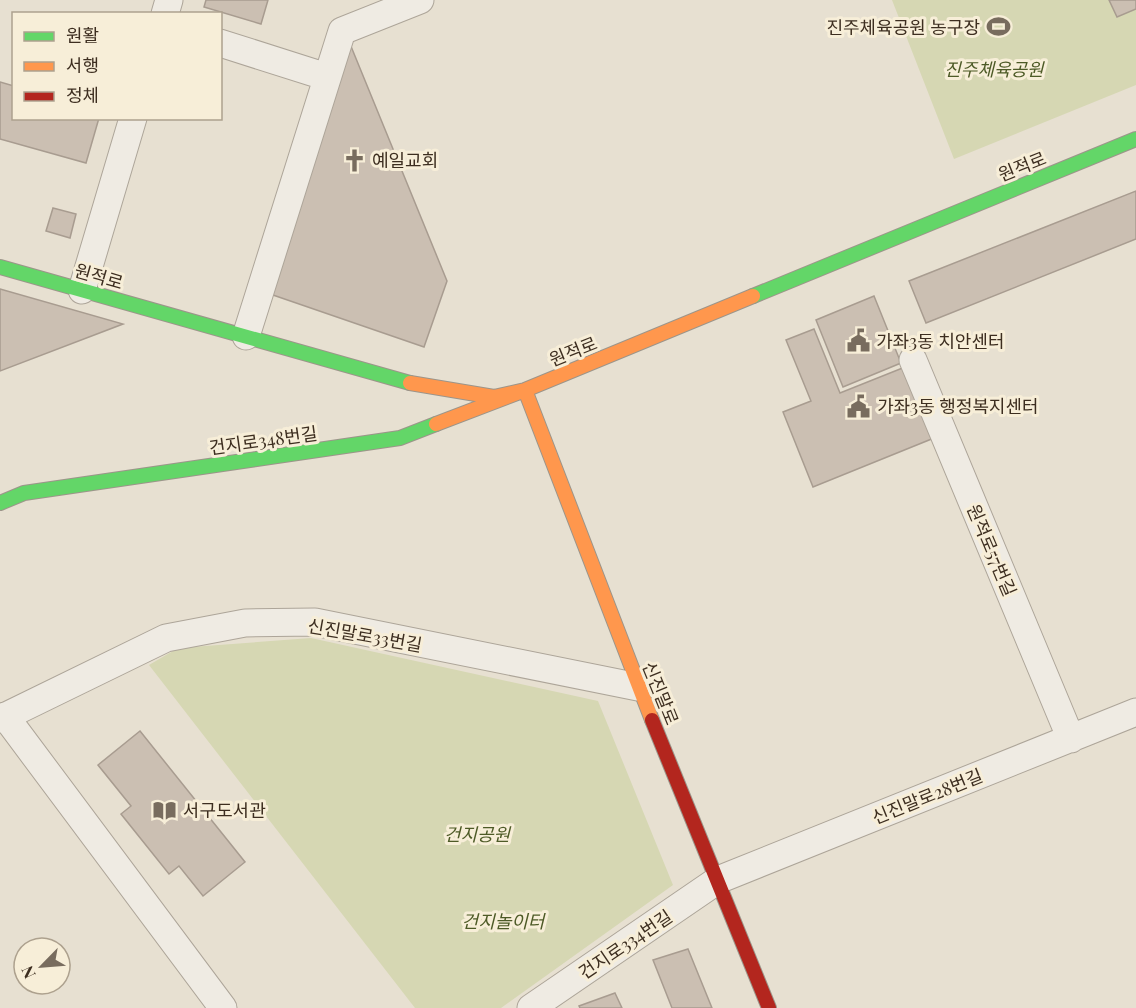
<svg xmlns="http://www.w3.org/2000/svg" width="1136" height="1008" font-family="'Playfair Display','Noto Sans KR',serif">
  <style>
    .green { fill: #d6d7b3 }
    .building { fill: #cbbfb2; stroke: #a89c90; stroke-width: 1.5 }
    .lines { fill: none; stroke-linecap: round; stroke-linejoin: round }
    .street-casing { stroke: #ada599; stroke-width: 29 }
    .fast-casing { stroke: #9c958a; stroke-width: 16 }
    .slow-casing { stroke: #9c958a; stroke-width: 16 }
    .jam-casing { stroke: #9c958a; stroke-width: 16 }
    .street { stroke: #efebe3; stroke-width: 27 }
    .fast { stroke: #63d668; stroke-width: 14 }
    .slow { stroke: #ff974d; stroke-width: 14 }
    .jam { stroke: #b3261e; stroke-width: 14 }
    .labels { text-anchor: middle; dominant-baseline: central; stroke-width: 6; stroke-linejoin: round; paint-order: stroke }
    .poi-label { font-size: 18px; fill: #3d2e20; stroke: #f7eed8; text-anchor: start }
    .park-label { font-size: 18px; font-style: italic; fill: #4d5a26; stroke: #f7eed8 }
    .street-label { font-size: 18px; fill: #3d2e20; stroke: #f7eed8 }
  </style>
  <rect width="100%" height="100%" fill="#e7e0d1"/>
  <path class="green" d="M892 0H1136V85L954 159Z
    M311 638 598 701 673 885 501 1008H415L149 665 178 648Z"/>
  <path class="building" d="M206 0H268L261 24 204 7Z
    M1109 0H1136V9L1117 17Z
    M348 39 447 281 424 347 270 294Z
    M0 82 14 86V118H99L86 163 0 139Z
    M1136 191V239L926 323 909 281Z
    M53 208 76 214 70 238 46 231Z
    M0 289 123 324 0 371Z
    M874 296 901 363 843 387 816 320Z
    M814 329 840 393 905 367 934 438 813 487 783 412 811 401 786 340Z
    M140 731 245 862 203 896 179 866 169 874 121 814 131 806 98 765Z
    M688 949 712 1008H672L653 960Z
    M615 993 622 1008H580L579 1006Z"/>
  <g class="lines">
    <defs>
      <path id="street" d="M165 14 169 0
        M220 43 327 77
        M82 290 133 118
        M246 336 342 31 420 0
        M913 360 1071 739
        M5 716 223 1008
        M0 719 166 638 245 623 315 622 638 687
        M531 1008 718 880 1136 712"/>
      <path id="fast" d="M0 267 410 383
        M753 296 1136 139
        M0 503 24 493 400 438 436 424"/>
      <path id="slow" d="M410 383 494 397 525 390 753 296
        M436 424 525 390 652 720"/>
      <path id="jam" d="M652 720 769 1008"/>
    </defs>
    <use href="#street" class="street-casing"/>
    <use href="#fast" class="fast-casing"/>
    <use href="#slow" class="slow-casing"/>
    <use href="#jam" class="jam-casing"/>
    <use href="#street" class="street"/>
    <use href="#fast" class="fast"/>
    <use href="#slow" class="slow"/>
    <use href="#jam" class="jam"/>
  </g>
  <defs>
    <symbol id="stadium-bare" viewBox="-9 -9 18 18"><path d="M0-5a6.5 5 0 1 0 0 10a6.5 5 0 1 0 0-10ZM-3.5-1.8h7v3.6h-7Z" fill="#786c5e" stroke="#f7eed8" stroke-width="2.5" paint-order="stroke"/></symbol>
    <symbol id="church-bare" viewBox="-9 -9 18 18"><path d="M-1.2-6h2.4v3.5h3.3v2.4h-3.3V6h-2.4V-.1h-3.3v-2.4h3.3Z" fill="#786c5e" stroke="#f7eed8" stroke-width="2.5" paint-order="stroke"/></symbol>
    <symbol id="civic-bare" viewBox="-9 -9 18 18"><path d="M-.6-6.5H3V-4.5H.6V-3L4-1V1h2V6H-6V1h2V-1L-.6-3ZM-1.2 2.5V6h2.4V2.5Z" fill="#786c5e" stroke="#f7eed8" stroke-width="2.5" paint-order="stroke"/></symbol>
    <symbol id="library-bare" viewBox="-9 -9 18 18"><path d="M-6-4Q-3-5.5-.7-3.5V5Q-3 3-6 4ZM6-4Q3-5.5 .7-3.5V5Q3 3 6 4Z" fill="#786c5e" stroke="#f7eed8" stroke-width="2.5" paint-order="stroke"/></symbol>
  </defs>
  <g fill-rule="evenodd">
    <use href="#stadium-bare" x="982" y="10" width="33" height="33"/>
    <use href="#church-bare" x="338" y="144" width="33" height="33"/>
    <use href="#civic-bare" x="842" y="324" width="33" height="33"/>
    <use href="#civic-bare" x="842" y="390" width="33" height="33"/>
    <use href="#library-bare" x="148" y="794" width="33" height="33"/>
  </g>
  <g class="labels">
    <g class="poi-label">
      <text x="980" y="27" text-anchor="end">진주체육공원 농구장</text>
      <text x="372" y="160">예일교회</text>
      <text x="876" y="341">가좌3동 치안센터</text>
      <text x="877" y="406">가좌3동 행정복지센터</text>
      <text x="183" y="810">서구도서관</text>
    </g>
    <g class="park-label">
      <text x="994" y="69">진주체육공원</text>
      <text x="477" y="834">건지공원</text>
      <text x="503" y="921">건지놀이터</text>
    </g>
    <g class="street-label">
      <text transform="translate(1022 166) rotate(-22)">원적로</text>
      <text transform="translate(99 276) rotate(16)">원적로</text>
      <text transform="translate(573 351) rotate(-22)">원적로</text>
      <text transform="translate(263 440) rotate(-8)">건지로348번길</text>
      <text transform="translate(992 550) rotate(67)">원적로57번길</text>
      <text transform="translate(365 635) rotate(10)">신진말로33번길</text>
      <text transform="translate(661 693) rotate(68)">신진말로</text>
      <text transform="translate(927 796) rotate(-22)">신진말로28번길</text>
      <text transform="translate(625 944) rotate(-34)">건지로334번길</text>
    </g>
  </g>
  <rect x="12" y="12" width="210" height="108" fill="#f7eed8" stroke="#ada18e" stroke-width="1.5"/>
  <rect x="24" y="32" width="30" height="9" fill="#63d668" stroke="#ada18e" stroke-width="1.5"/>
  <text x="66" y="42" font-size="18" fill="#3d2e20">원활</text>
  <rect x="24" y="62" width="30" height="9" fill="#ff974d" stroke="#ada18e" stroke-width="1.5"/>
  <text x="66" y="72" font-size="18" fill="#3d2e20">서행</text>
  <rect x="24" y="92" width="30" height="9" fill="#b3261e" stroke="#ada18e" stroke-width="1.5"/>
  <text x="66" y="102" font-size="18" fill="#3d2e20">정체</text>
  <g transform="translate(42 966) rotate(245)"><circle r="28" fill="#f7eed8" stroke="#ada18e" stroke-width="1.5"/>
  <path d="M0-4.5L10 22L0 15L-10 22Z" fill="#786c5e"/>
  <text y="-9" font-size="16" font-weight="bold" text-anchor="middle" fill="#3d2e20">N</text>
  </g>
</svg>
